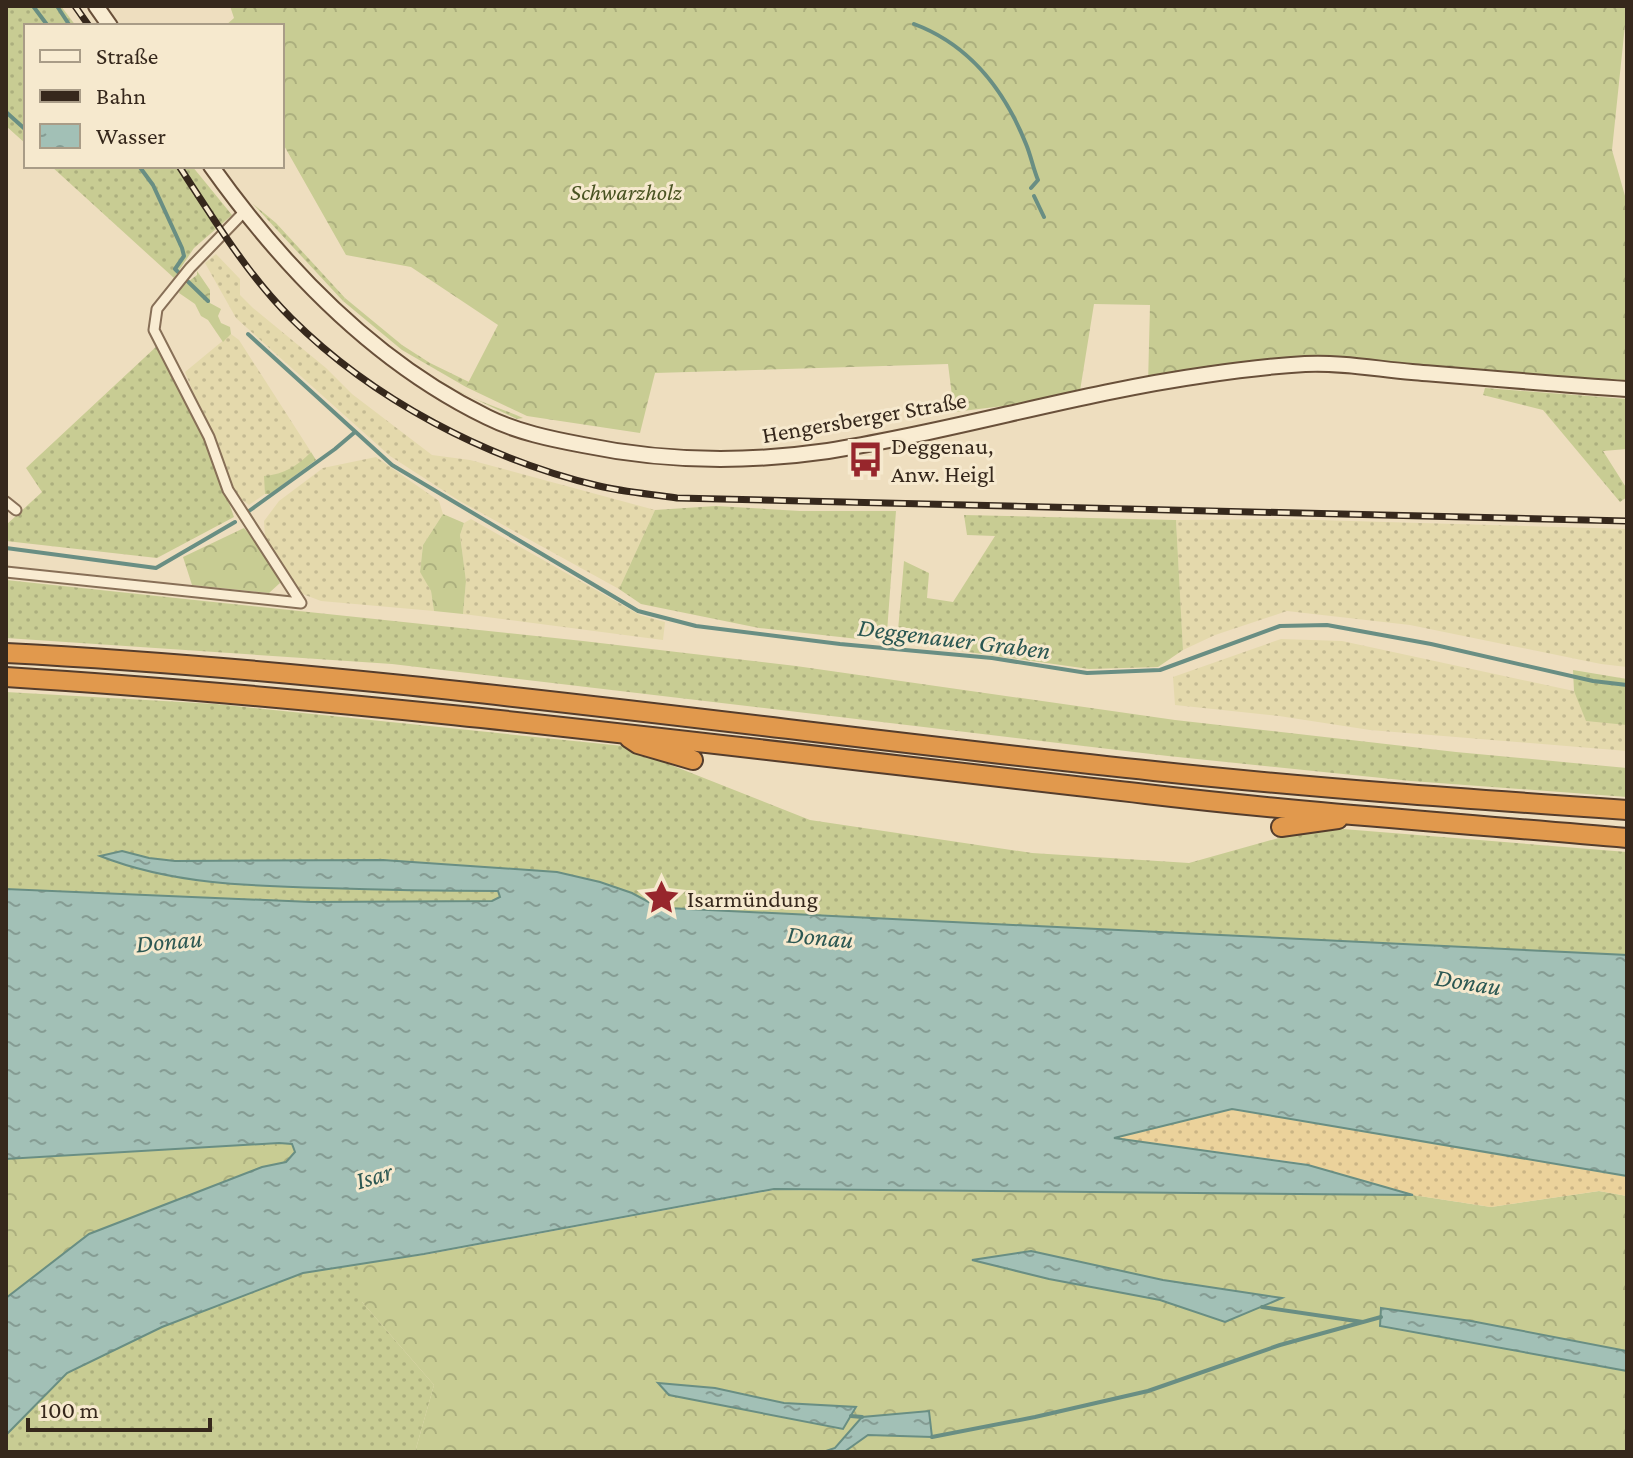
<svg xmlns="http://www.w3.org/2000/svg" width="1633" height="1458" font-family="'Crimson Pro',serif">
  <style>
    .farmland { fill: url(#farmland-dots) }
    .grass { fill: url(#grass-dots) }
    .forest { fill: url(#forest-crowns) }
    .sand { fill: url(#sand-dots) }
    .water { fill: url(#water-ripples); stroke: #698e83; stroke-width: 2 }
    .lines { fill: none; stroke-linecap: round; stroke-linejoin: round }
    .stream { stroke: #698e83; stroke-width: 4 }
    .minor-casing { stroke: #876f57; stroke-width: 13 }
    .secondary-casing { stroke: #69503a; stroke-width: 18 }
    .motorway-casing { stroke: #553d2c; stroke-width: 22 }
    .minor { stroke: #f9ecd2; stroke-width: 9 }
    .secondary { stroke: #f9ecd2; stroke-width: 14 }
    .motorway { stroke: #e1994d; stroke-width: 18 }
    .rail-casing { stroke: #36281c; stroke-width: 7 }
    .rail { stroke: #f6e9ce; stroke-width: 4; stroke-dasharray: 12; stroke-linecap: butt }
    .labels { text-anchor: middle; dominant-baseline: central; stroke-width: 6; stroke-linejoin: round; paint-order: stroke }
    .park-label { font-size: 24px; font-style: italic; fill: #495322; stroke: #f6e9ce }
    .street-label { font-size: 24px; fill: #36281c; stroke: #f6e9ce }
    .poi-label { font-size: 24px; fill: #36281c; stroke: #f6e9ce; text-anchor: start }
    .water-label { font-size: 26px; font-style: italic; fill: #2b5752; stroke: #f6e9ce }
  </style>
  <defs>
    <pattern id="farmland-dots" width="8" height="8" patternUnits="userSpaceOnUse" patternTransform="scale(2)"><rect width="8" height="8" fill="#e4d9ac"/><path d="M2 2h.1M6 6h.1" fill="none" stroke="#c4ba93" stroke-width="1.8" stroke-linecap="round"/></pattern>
    <pattern id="grass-dots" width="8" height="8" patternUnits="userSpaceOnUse" patternTransform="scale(2)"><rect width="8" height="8" fill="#c8cc93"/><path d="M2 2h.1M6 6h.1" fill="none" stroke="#acaf7e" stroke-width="1.8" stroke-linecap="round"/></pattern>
    <pattern id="forest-crowns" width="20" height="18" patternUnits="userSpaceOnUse" patternTransform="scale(2)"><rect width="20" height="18" fill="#c8cc93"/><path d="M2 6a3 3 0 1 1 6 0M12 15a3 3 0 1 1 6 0" fill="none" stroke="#acaf7e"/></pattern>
    <pattern id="sand-dots" width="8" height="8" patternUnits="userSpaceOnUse" patternTransform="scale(2)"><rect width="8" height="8" fill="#ebd29b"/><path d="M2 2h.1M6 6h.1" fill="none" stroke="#cab485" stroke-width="1.8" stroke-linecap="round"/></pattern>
    <pattern id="water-ripples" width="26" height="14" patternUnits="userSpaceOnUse" patternTransform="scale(2)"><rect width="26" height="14" fill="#a2c0b6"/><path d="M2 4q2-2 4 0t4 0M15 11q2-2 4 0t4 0" fill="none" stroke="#859c93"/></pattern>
  </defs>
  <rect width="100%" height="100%" fill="#eedebf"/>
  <path class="farmland" d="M216 254 240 279V295L253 308 326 368 352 394 432 455 470 460 655 510 619 589 458 500 390 456 236 318 205 263Z
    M231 334 239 340 311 452 300 463 282 474 265 476V494L249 505 233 493 185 372Z
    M376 457 439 501 443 514 423 545 420 571 431 591 434 611 321 601 300 593 265 537 264 521 279 501 323 468Z
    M471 519 640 615 665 622 663 640 463 614 466 581 460 535 464 523Z
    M1282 519 1627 529V667L1601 664 1410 625 1287 611 1215 635 1183 650 1176 520Z
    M1281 639 1342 641 1574 691 1627 708V751L1370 730 1279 716 1175 705 1173 677Z"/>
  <path class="grass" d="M6 6H61L76 26H26V144L6 126Z
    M51 166H192L232 215 194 248 174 278Z
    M253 204 276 223 345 298 343 301Z
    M253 208C311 279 378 348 460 392 480 402 503 409 523 418L517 419 440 382 395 351 335 303 288 251Z
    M158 345 200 422 234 517 157 558 6 541V525L42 492 26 468Z
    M402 345 430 363 469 382 466 387 402 350Z
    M1485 388 1627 399V449L1603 451 1627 489V497L1620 502 1543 410 1483 395Z
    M311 452 316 460 270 494H265L264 476C285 474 297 466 311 452Z
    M716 506 800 511H896L887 632 871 630 858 639 759 628 641 604 619 589 655 510Z
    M964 515 1176 520 1183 650 1158 667 1089 669 897 642 904 561 929 573 927 598 953 602 995 536 967 535Z
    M6 580 583 641 796 666 1175 720 1456 752 1627 768V797L1411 781 1168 756 392 664 6 638Z
    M1573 670 1627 679V725L1586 721 1574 691Z
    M6 692 216 704 623 746 810 820 1032 853 1189 863 1318 827 1627 852V955L668 908 656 906 632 893 600 882 557 872 383 860 175 861 149 858 122 851 101 856C164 882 222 881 289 885 358 888 428 890 498 891L500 897 492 901 311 902 6 889Z
    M362 1263V1302L434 1385 415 1452H6V1435L67 1373 162 1327 303 1273Z"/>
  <path class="forest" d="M230 6H1627L1612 150 1627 203V390L1306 363 1148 384 1150 305 1094 304 1079 397 954 412 948 364 655 373 640 433 527 416 466 387 498 325 411 267 346 255 282 142V26H225L234 18Z
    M197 271 210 290V303L221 309 218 316 221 323 230 327 231 334 223 342 208 320 201 316 195 304 179 293 180 288 197 275Z
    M345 298 402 345 404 349 402 350 343 301Z
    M443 514 464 523 460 535 466 581 463 614 434 611 431 591 420 572 423 545Z
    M244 528 264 551 280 583 269 593 192 585 183 557Z
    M279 1143 292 1144 295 1152 286 1162 262 1167 89 1234 6 1298V1159Z
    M774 1190 1413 1195 1491 1207 1599 1191 1627 1196V1351L1381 1308 1380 1326 1627 1371V1452H415L434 1385 362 1302V1263L424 1255Z"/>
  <path class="sand" d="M1232 1109 1627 1176V1196L1599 1191 1491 1207 1413 1195 1302 1163 1111 1138Z"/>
  <path class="water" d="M122 851 149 858 175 861 383 860 557 872 600 882 632 893 656 906 668 908 1627 955V1176L1232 1109 1114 1138 1308 1165 1413 1195 774 1189 424 1254 303 1273 162 1327 67 1373 6 1435V1298L89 1234 262 1167 286 1162 295 1152 292 1144 279 1143 6 1159V889L311 902 492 901 500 897 498 891C440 891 382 890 325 888 248 886 171 884 100 856Z
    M1031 1251 1163 1280 1282 1298 1225 1322 1160 1300 1049 1279 972 1260Z
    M1381 1308 1471 1321 1627 1351V1371L1380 1326Z
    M658 1383 715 1388 784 1403 856 1407 843 1429 669 1395Z
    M929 1411 932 1437 868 1435 844 1452H823L835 1448 862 1417Z"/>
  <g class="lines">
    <path class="stream" d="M33 6 48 26
      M57 6 70 26
      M914 24C970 45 1004 89 1026 144 1031 156 1033 168 1038 180L1031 188
      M6 112 26 130
      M139 166 153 185 182 248 184 256 175 269 208 301
      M1034 196 1044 217
      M248 334 392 465 638 611 696 626 840 644 992 658 1087 673 1160 670 1280 626 1327 625 1431 644 1593 681 1627 685
      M249 511 335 449 355 432
      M6 548 156 568 235 522
      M1262 1307 1363 1322
      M851 1416 862 1417
      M932 1437 1035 1417 1148 1391 1280 1345 1381 1317"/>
    <defs>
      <path id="minor" d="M244 212 190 268 157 309 154 330 209 437 228 490 301 603
        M6 502 16 510
        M6 572 301 603"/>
      <path id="secondary" d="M96 6 110 26
        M211 166C283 267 374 362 487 417 517 432 551 439 583 445 665 462 745 463 828 451 955 431 1078 393 1205 375 1238 370 1272 366 1305 364 1340 362 1377 369 1412 372 1484 378 1555 384 1627 389"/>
      <path id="motorway" d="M6 653C390 673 772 731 1154 771 1311 788 1469 799 1627 810
        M6 677C388 701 766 751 1146 794 1306 813 1467 824 1627 838
        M629 738 638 744 693 760
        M1281 827 1338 819"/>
    </defs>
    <use href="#minor" class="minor-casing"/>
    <use href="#secondary" class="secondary-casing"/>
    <use href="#motorway" class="motorway-casing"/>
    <use href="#minor" class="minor"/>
    <use href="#secondary" class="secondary"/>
    <use href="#motorway" class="motorway"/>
    <defs>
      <path id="rail" d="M75 6 89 26
        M179 166C213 218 247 274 291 318 373 400 487 459 599 486 624 492 651 494 677 498L1627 521"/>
    </defs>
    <use href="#rail" class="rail-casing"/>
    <use href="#rail" class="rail"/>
  </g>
  <defs>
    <symbol id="bus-bare" viewBox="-9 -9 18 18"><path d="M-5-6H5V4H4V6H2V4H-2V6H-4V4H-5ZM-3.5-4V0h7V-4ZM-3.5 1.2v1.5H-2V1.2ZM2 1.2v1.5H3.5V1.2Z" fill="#97262c" stroke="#f6e9ce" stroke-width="2.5" paint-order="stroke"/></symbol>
    <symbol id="sight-bare" viewBox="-9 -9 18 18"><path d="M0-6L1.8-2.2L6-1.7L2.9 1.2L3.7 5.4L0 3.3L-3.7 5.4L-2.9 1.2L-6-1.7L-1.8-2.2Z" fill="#97262c" stroke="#f6e9ce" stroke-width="2.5" paint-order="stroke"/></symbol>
  </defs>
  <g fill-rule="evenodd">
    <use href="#bus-bare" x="840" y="434" width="51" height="51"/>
    <use href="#sight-bare" x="636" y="872" width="51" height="51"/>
  </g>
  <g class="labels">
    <g class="park-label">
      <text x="626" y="191">Schwarzholz</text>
    </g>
    <g class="street-label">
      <text transform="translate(864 417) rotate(-10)">Hengersberger Straße</text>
    </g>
    <g class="poi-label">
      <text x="891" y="445">Deggenau,<tspan x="891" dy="28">Anw. Heigl</tspan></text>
      <text x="687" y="898">Isarmündung</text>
    </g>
    <g class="water-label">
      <text transform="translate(954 639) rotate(7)">Deggenauer Graben</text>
      <text transform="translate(820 937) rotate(5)">Donau</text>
      <text transform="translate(169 941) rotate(-5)">Donau</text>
      <text transform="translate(1468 982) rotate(9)">Donau</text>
      <text transform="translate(374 1176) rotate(-17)">Isar</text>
    </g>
  </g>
  <rect width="1633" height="1458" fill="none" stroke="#36281c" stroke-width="16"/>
  <rect x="24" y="24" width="260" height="144" fill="#f6e9ce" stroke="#a99c87" stroke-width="2"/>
  <rect x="40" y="50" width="40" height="12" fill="#f9ecd2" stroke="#a99c87" stroke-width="2"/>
  <text x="96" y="64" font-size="24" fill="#36281c">Straße</text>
  <rect x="40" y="90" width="40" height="12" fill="#36281c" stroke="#a99c87" stroke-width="2"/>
  <text x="96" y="104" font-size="24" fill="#36281c">Bahn</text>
  <rect x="40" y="124" width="40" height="24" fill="url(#water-ripples)" stroke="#a99c87" stroke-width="2"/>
  <text x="96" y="144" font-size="24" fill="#36281c">Wasser</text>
  <path d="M28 1418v12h182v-12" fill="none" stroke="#36281c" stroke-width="4"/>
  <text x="40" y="1418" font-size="24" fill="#36281c" stroke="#f6e9ce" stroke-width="6" paint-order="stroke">100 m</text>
</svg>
